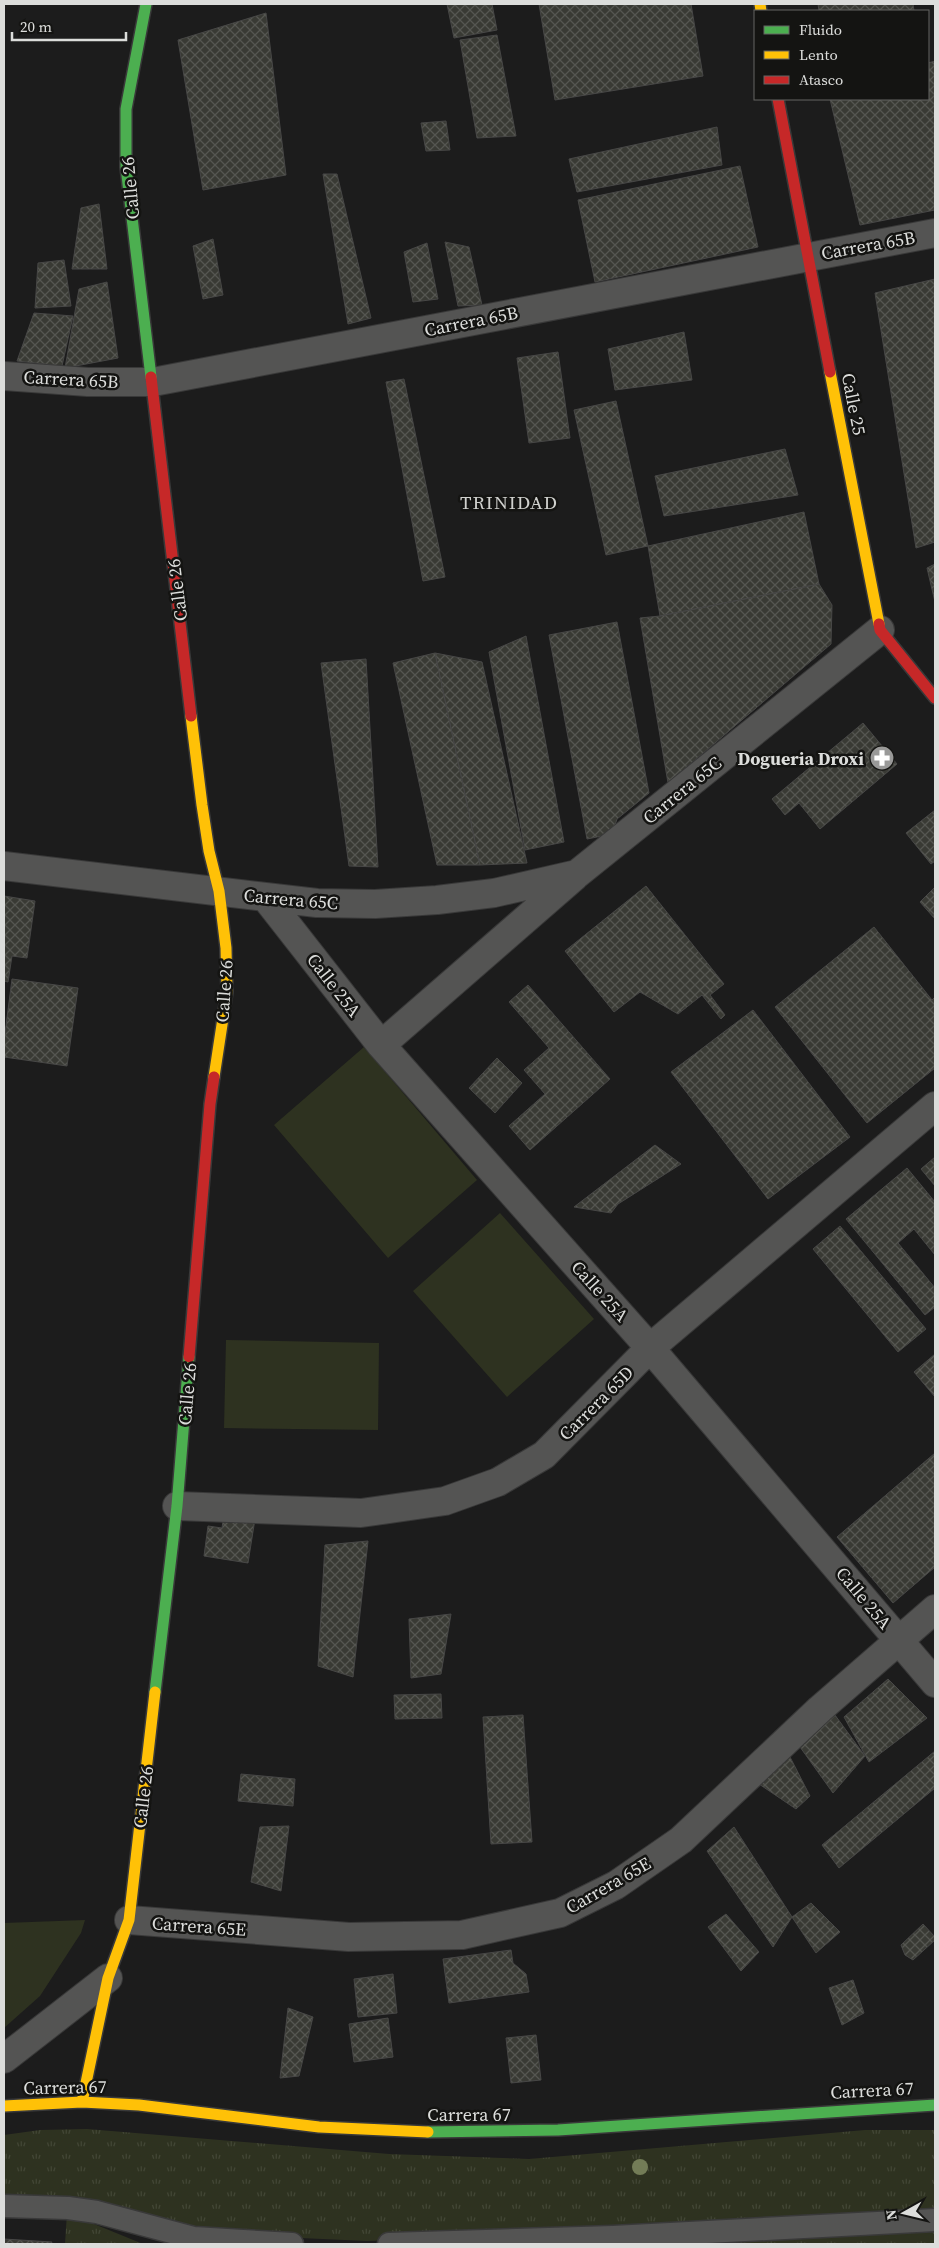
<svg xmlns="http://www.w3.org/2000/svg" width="939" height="2248" font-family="'Source Serif 4',serif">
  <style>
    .grass { fill: url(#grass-tufts) }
    .green { fill: #2e3220 }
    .building { fill: url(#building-cross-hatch); stroke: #474746 }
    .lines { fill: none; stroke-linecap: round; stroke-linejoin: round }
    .lane-casing { stroke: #393939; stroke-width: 25 }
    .street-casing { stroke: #393939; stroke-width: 30 }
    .fast-casing { stroke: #393939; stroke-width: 14 }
    .slow-casing { stroke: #393939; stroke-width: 14 }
    .jam-casing { stroke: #393939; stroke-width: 14 }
    .lane { stroke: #545453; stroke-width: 22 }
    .street { stroke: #545453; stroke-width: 28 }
    .fast { stroke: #4caf50; stroke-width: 11 }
    .slow { stroke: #ffc107; stroke-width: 11 }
    .jam { stroke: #c62828; stroke-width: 11 }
    .tree { fill: #737c57 }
    .labels { text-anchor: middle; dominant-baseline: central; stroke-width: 5; stroke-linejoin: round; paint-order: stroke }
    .street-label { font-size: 18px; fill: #dcdddb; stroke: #141412 }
    .poi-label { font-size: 18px; font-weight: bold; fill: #dcdddb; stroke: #141412; text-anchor: end }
    .neighbourhood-label { font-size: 19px; letter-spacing: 1px; fill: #d0d1ce; stroke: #141412 }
  </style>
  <defs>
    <pattern id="grass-tufts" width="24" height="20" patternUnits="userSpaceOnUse" patternTransform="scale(1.25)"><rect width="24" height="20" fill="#2e3220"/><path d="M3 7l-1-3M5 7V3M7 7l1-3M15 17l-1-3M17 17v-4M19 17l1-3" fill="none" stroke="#424635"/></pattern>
    <pattern id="building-cross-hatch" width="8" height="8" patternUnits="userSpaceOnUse" patternTransform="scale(1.25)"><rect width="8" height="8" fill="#393a34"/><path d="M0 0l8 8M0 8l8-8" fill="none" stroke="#555651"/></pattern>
  </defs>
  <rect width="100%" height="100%" fill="#1c1c1c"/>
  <path class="grass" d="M87 2129 389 2154 529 2159 865 2130H935V2214L459 2238 367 2241 257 2236 4 2201V2135L40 2130Z
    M67 2213 143 2244H65Z
    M935 2230V2244H571Z"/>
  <path class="green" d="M364 1047 477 1180 388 1258 274 1125Z
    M500 1213 594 1319 507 1397 413 1291Z
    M226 1340 379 1343 378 1430 224 1428Z
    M85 1920 81 1933 40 1996 4 2028V1923Z"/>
  <path class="building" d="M447 4H492L497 30 454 38Z
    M539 4H691L703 76 555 100Z
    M818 4H913L914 11H819Z
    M266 13 286 175 203 190 178 40Z
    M497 35 516 136 477 138 460 40Z
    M935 61V210L860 225 830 99H928V63Z
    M446 121 450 150 426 151 421 123Z
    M717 127 722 165 577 192 569 159Z
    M740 166 758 247 595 282 578 200Z
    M323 174H337L371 318 348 324Z
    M99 204 107 269H72L81 208Z
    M213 239 223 295 203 299 193 246Z
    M445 242 469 247 482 305 458 306Z
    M427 243 438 299 413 302 404 252Z
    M64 260 71 306 35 308 38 263Z
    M935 279V542L916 548 875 293Z
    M107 282 118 358 65 368 79 289Z
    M34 313 73 316 62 366 17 361Z
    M684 332 692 380 615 390 608 349Z
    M558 352 570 438 529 443 517 358Z
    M404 379 445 577 423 581 386 382Z
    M616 401 648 546 606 555 574 410Z
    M785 449 798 495 664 516 655 476Z
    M804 512 819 584 660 616 648 546Z
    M935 564V602L927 568Z
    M819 584 832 605 831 644 668 783 640 618 660 616Z
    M617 622 649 793 617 819 612 834 587 839 549 635Z
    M526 636 564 842 525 850 489 652Z
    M435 653 480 865H437L393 663Z
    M435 653 482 662 527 863 480 865Z
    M366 659 378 867 349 866 321 663Z
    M863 723 897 764 820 829 799 803 785 815 772 799Z
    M935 810V861L931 864 906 833Z
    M646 886 724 984 710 995 725 1015 721 1019 702 995 678 1014 640 992 614 1012 565 951Z
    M935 887V919L920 902Z
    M4 896 35 901 27 958 12 956 8 982 4 981Z
    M874 927 932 1000 935 997V1068L867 1123 775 1007Z
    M12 979 78 988 67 1066 4 1057V1041Z
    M528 985 610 1079 530 1150 509 1126 545 1094 524 1070 549 1048 509 1002Z
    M753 1010 850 1137 768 1199 671 1072Z
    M497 1058 522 1083 495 1113 469 1088Z
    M655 1145 681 1164 618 1204 611 1213 574 1207Z
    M935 1157V1186L921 1169Z
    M907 1168 935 1202V1255L914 1229 898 1243 935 1288V1307L925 1315 846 1219Z
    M840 1226 926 1329 898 1352 813 1249Z
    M935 1354V1397L914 1372Z
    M935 1453V1567L893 1603 837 1537Z
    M224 1514 255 1519 248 1563 204 1556 208 1526 222 1528Z
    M368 1541 353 1677 318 1666 325 1545Z
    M451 1614 441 1674 411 1678 409 1619Z
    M888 1679 927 1718 869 1762 844 1717Z
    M441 1694 442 1718 395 1719 394 1695Z
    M832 1711 865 1756 833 1793 800 1747Z
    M523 1715 532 1842 491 1844 483 1717Z
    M935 1751V1788L839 1868 822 1845Z
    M789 1755 810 1796 796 1809 756 1782Z
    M241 1774 295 1779 293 1806 238 1801Z
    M289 1826 281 1891 251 1882 260 1827Z
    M734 1827 792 1917 773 1947 707 1851Z
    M811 1903 840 1932 816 1953 792 1917Z
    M726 1914 759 1952 741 1971 708 1927Z
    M923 1924 935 1937V1940L913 1960 905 1955 901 1945Z
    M511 1950 513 1963 526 1974 529 1992 449 2003 443 1959Z
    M393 1974 397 2013 358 2017 354 1979Z
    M853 1980 864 2013 842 2025 829 1988Z
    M288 2008 313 2017 299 2076 280 2078Z
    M388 2018 393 2057 354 2062 349 2024Z
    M536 2035 541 2080 511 2083 506 2038Z
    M4 2239 52 2242 51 2244H4Z"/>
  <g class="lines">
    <defs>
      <path id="lane" d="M4 2206 68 2208 97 2212 194 2238 292 2244
        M389 2244 613 2237 935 2220"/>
      <path id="street" d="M4 376 88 382H153L935 233
        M4 866 317 903 375 904 437 900 494 893 577 874 880 630
        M266 898 381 1045 650 1348 935 1683
        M381 1045 574 877
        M177 1506 361 1513 445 1501 498 1482 544 1455 650 1348 935 1106
        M129 1920 349 1937 462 1935 560 1913 616 1885 681 1840 820 1709 935 1609
        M4 2059 108 1978"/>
      <path id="fast" d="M146 4 126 109V167L151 377
        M155 1692 177 1506 189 1357
        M428 2132 558 2130 935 2105"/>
      <path id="slow" d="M760 4 761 11
        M830 372 879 624
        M191 716 202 805 209 851 219 891 226 948 227 992 214 1077
        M82 2102 108 1978 129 1920 155 1692
        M4 2106 82 2102 139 2105 319 2127 428 2132"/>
      <path id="jam" d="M778 99 830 372
        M151 377 191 716
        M879 624 880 630 935 698
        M189 1357 210 1104 214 1077"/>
    </defs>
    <use href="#lane" class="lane-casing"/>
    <use href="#street" class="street-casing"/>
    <use href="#fast" class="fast-casing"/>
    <use href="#slow" class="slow-casing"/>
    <use href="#jam" class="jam-casing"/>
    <use href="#lane" class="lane"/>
    <use href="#street" class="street"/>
    <use href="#fast" class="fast"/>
    <use href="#slow" class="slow"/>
    <use href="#jam" class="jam"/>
  </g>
  <circle class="tree" cx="640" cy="2167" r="8"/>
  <defs>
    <symbol id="pharmacy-disc" viewBox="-11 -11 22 22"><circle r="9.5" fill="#999998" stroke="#141412"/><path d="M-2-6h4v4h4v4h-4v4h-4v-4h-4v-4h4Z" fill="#fff"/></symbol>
  </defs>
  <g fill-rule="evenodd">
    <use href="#pharmacy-disc" x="868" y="744" width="28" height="28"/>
  </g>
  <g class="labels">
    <g class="street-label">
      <text transform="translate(130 188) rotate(-95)">Calle 26</text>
      <text transform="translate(868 245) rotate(-10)">Carrera 65B</text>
      <text transform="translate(471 321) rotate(-11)">Carrera 65B</text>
      <text transform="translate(71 379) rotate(3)">Carrera 65B</text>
      <text transform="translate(854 404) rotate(79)">Calle 25</text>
      <text transform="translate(177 590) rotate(-97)">Calle 26</text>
      <text transform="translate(682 790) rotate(-39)">Carrera 65C</text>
      <text transform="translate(291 899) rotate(5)">Carrera 65C</text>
      <text transform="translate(334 985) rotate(52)">Calle 25A</text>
      <text transform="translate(224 991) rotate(-86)">Calle 26</text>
      <text transform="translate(600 1291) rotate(48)">Calle 25A</text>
      <text transform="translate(187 1394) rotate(-85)">Calle 26</text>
      <text transform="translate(596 1403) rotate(-45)">Carrera 65D</text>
      <text transform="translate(864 1598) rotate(50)">Calle 25A</text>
      <text transform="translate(143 1797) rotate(-83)">Calle 26</text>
      <text transform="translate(608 1885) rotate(-30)">Carrera 65E</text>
      <text transform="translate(199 1926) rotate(4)">Carrera 65E</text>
      <text transform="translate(65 2087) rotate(-1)">Carrera 67</text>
      <text transform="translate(872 2090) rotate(-3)">Carrera 67</text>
      <text x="469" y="2114">Carrera 67</text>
    </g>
    <g class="poi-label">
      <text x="864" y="758">Dogueria Droxi</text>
    </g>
    <g class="neighbourhood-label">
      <text x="509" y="502">TRINIDAD</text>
    </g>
  </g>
  <rect width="939" height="2248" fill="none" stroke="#dcdddb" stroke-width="10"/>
  <rect x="754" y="10" width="175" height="90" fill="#141412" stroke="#646462"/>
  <rect x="764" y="26" width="25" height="8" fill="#4caf50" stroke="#646462"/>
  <text x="799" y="35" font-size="15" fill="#dcdddb">Fluido</text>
  <rect x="764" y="51" width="25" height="8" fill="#ffc107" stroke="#646462"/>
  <text x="799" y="60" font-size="15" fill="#dcdddb">Lento</text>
  <rect x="764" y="76" width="25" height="8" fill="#c62828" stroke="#646462"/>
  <text x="799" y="85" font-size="15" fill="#dcdddb">Atasco</text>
  <g transform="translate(904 2213) rotate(262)" stroke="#141412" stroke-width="4" paint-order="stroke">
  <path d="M0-4L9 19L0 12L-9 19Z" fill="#dcdddb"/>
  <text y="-8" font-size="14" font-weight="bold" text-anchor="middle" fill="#dcdddb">N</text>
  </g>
  <path d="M12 32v8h114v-8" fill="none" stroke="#dcdddb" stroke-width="2.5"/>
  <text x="20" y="32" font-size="15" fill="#dcdddb" stroke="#141412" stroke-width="4" paint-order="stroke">20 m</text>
</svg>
